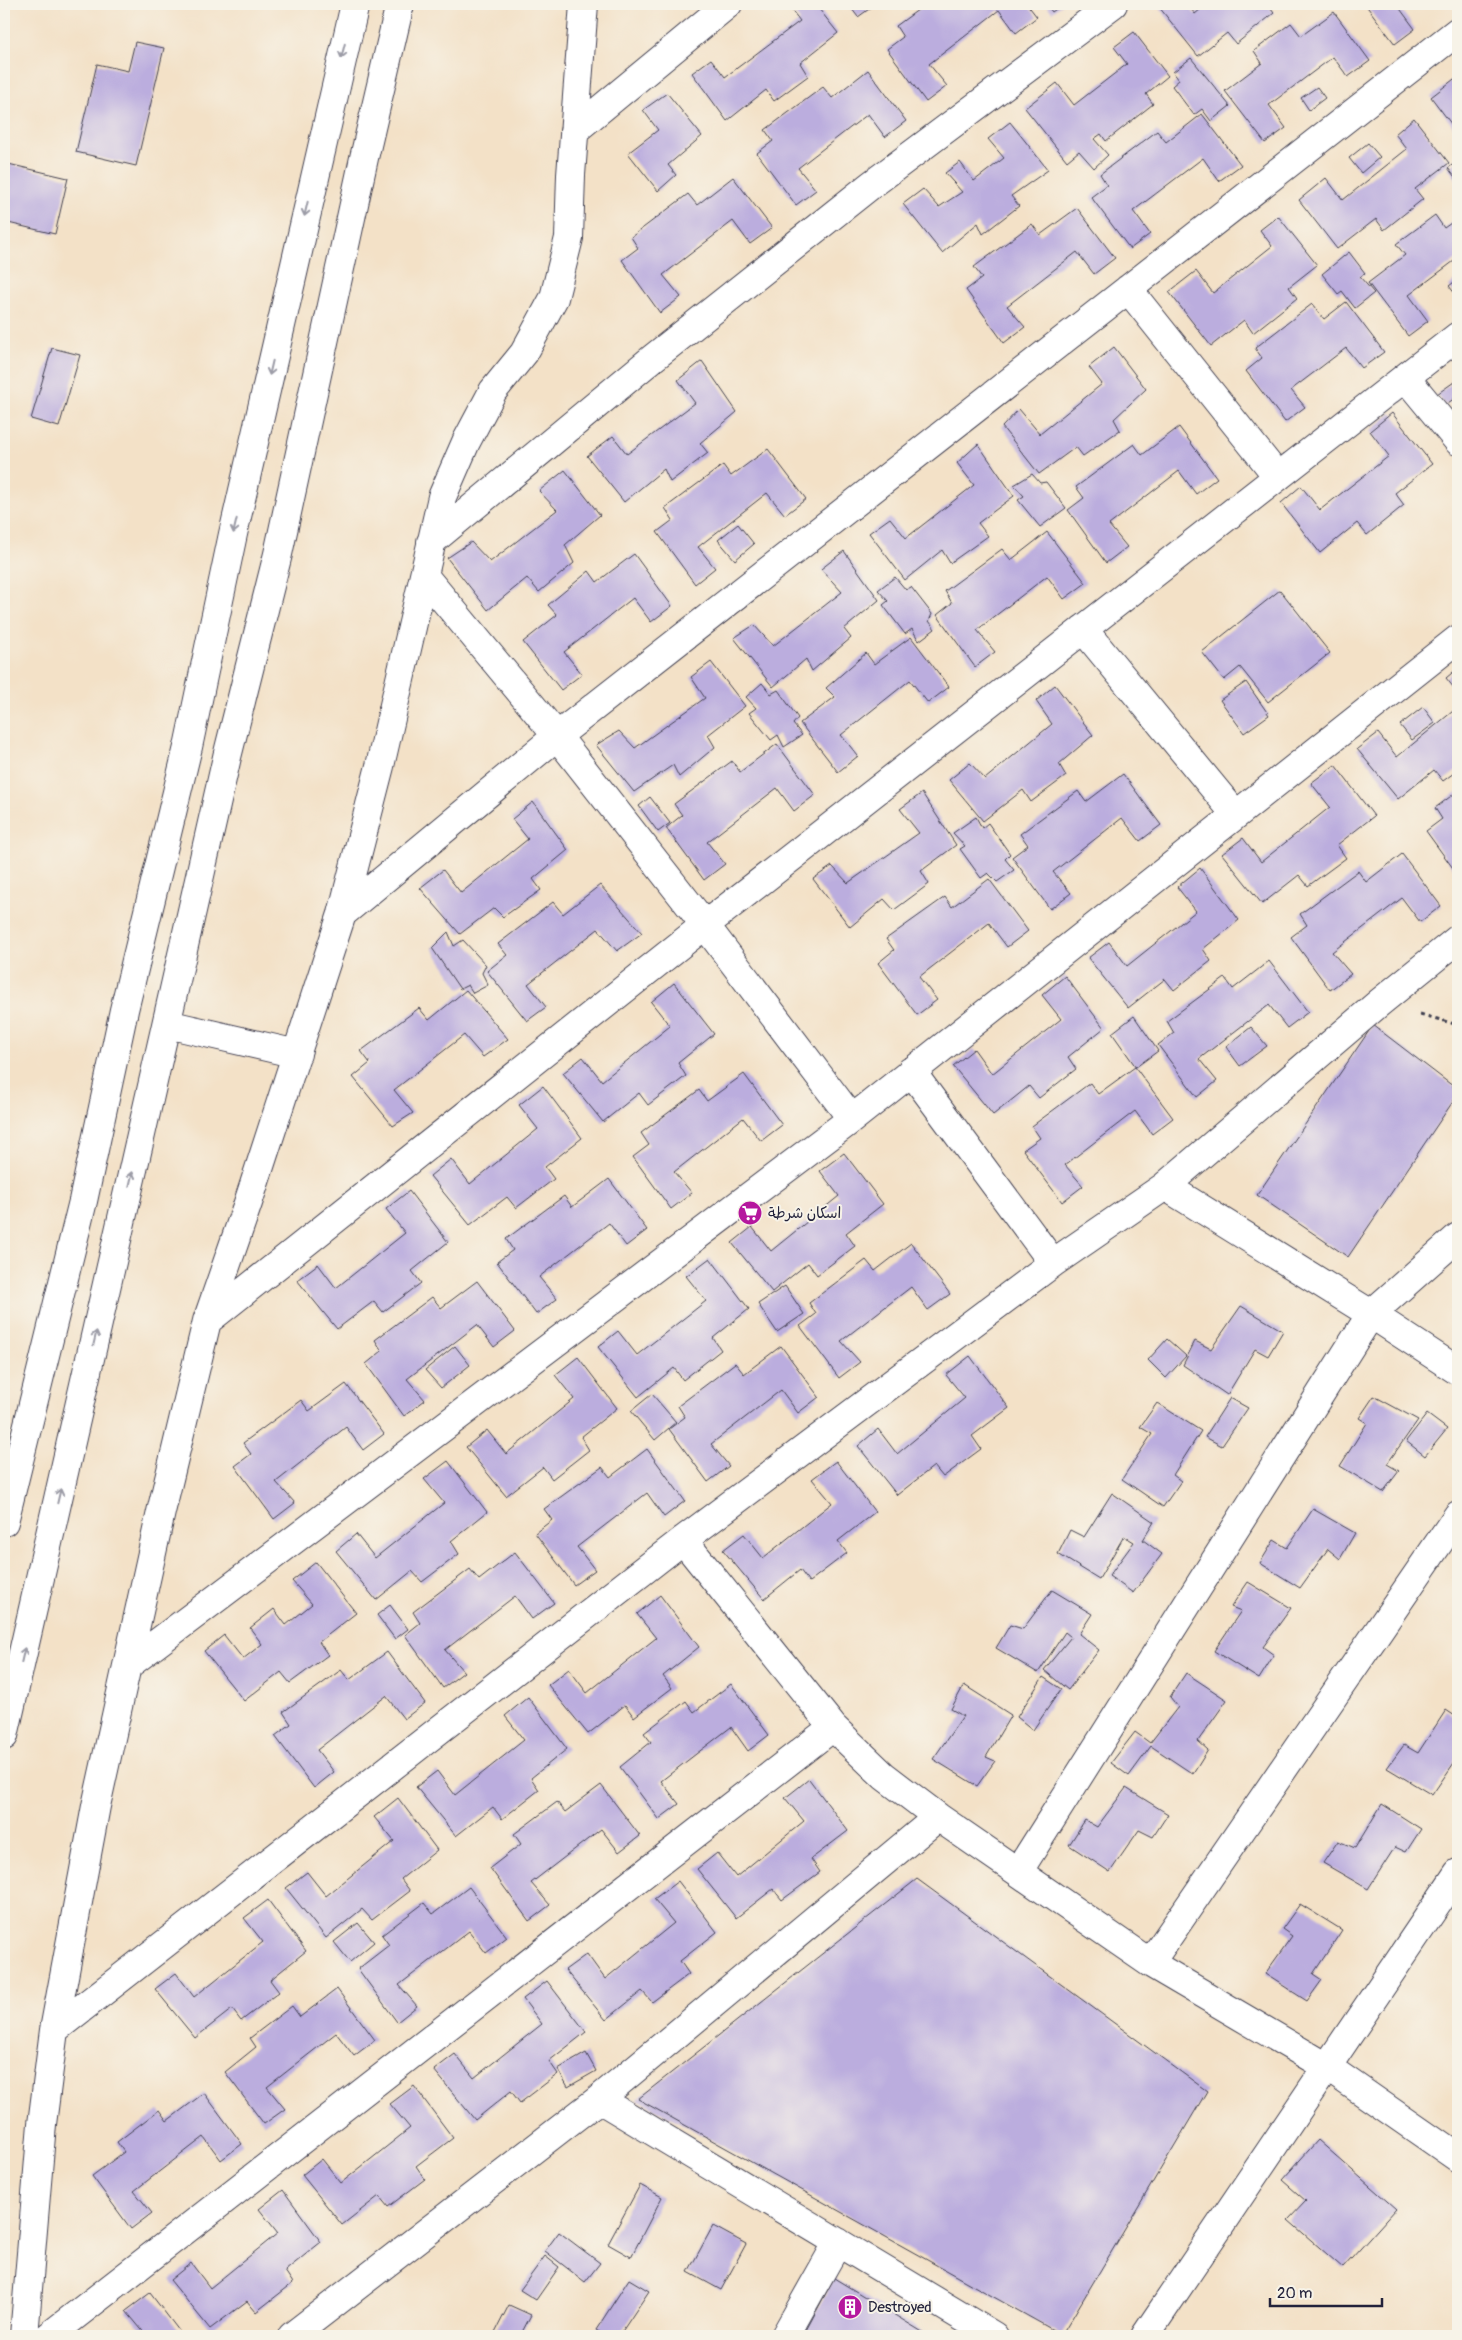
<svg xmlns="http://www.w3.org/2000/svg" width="1462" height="2340" font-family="Pangolin,'Playpen Sans Arabic',sans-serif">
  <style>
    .building { fill: #bbadde }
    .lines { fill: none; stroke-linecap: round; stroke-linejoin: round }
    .minor-casing { stroke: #413f50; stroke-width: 30 }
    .trunk-casing { stroke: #413f50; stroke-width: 30 }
    .path { stroke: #413f50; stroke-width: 3; stroke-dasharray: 4 4; stroke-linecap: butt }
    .minor { stroke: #fff; stroke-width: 28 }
    .trunk { stroke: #fff; stroke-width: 28 }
    .oneway { stroke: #9c9ca7 }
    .labels { text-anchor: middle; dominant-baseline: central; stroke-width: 4; stroke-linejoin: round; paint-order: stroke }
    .poi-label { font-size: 15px; fill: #22223b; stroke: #f7f3e8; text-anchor: start }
  </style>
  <rect width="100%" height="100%" fill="#f7f3e8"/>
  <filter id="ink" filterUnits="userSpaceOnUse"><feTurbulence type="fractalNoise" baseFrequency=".02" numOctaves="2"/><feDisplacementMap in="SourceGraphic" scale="10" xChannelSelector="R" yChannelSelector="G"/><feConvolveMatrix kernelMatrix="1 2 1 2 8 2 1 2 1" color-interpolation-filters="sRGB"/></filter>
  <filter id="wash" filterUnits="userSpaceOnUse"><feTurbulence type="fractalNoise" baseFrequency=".0096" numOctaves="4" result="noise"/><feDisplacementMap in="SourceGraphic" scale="20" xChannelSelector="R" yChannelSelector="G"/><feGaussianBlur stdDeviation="1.12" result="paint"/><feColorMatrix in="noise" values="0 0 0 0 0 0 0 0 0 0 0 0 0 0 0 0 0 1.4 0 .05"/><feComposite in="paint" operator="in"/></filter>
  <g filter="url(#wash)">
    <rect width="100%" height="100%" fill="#f3e1c7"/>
    <g id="blocks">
      <path class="building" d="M787 4H815L838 33 800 63 808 76 774 101 766 90 727 121 692 73 711 59 725 77 800 21Z
        M848 4H876L858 17Z
        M926 4H1027L1037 17 1016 33 999 10 929 64 947 86 926 102 887 49 903 37 896 26Z
        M1046 4H1063L1052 12Z
        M1163 4H1187L1195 14 1207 4H1267L1274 13 1236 44 1227 33 1198 56 1159 7Z
        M1365 4H1402L1398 6 1415 29 1395 44Z
        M1334 12 1370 61 1348 77 1333 57 1269 105 1286 128 1265 143 1225 91 1262 63 1254 51 1291 23 1301 36Z
        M1134 32 1168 76 1146 94 1153 104 1106 141 1101 134 1094 139 1108 155 1094 168 1079 151 1067 161 1025 108 1057 83 1074 105 1127 64 1114 47Z
        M135 42 164 48 136 166 76 152 97 64 128 71Z
        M1191 58 1230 106 1211 121 1202 109 1194 115 1172 86 1179 80 1173 72Z
        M868 70 906 121 885 137 868 114 798 168 816 190 796 205 757 153 773 141 765 130 823 87 832 98Z
        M1458 76V133L1431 97Z
        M1317 87 1325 98 1309 110 1301 98Z
        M667 93 702 136 668 165 676 175 658 191 628 153 658 130 643 110Z
        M1202 114 1241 165 1219 181 1203 158 1133 211 1150 234 1130 249 1091 197 1107 185 1100 174 1157 131 1166 142Z
        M1414 118 1449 163 1415 189 1423 199 1384 230 1376 219 1337 249 1299 200 1326 178 1343 200 1407 149 1395 134Z
        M1010 122 1048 170 1011 196 1019 206 983 234 978 223 942 253 903 204 923 189 939 207 962 192 945 173 960 162 974 181 1004 158 988 139Z
        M1368 143 1380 157 1361 173 1349 158Z
        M1458 161V181L1448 168Z
        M4 163 68 178 55 234 4 222Z
        M733 177 772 228 750 244 733 221 663 275 681 297 660 313 622 260 638 248 631 237 688 194 697 205Z
        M1077 208 1115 258 1094 274 1077 252 1007 306 1025 327 1004 343 966 290 982 278 974 267 1032 224 1040 235Z
        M1435 215 1444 228 1458 218V258L1409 295 1428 321 1408 336 1368 283 1405 255 1396 244Z
        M1278 216 1317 265 1289 287 1297 298 1253 333 1244 320 1211 346 1169 292 1196 271 1213 293 1272 246 1260 230Z
        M1349 252 1365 273 1360 277 1374 293 1355 308 1342 291 1338 294 1322 274Z
        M1458 279V293L1456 295 1449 286Z
        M1346 302 1384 352 1362 368 1346 348 1291 390 1305 407 1285 422 1246 371 1262 358 1255 348 1312 304 1324 319Z
        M1114 347 1146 389 1114 419 1120 430 1083 456 1076 447 1039 474 1002 427 1019 409 1040 434 1102 384 1089 367Z
        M52 348 80 355 59 427 31 419Z
        M702 361 737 412 700 443 708 453 670 482 664 469 624 502 587 456 613 436 627 454 695 403 678 380Z
        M1454 382 1458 387V396L1445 405 1437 394Z
        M1392 413 1432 464 1395 493 1404 505 1367 535 1357 523 1320 553 1281 503 1301 486 1320 510 1389 456 1370 431Z
        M1179 427 1217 478 1196 494 1179 471 1109 525 1127 547 1106 563 1068 510 1084 498 1076 487 1134 444 1142 455Z
        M978 444 1014 496 978 523 988 536 950 563 942 550 905 580 869 533 890 518 906 538 974 485 957 463Z
        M768 449 806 499 785 515 767 493 698 547 715 568 695 584 657 532 673 520 665 508 723 465 731 476Z
        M565 470 600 515 565 545 574 563 539 592 527 578 488 610 447 558 471 542 490 562 557 510 539 491Z
        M1032 474 1040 483 1046 482 1066 508 1040 527 1018 500 1024 496 1014 485Z
        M738 524 754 544 735 560 718 540Z
        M1047 532 1086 583 1064 599 1047 576 977 630 995 652 975 667 937 615 952 603 945 591 1002 549 1011 560Z
        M844 551 879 600 844 629 851 638 812 671 806 659 773 687 734 638 754 625 773 646 842 592 821 569Z
        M634 554 672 606 651 622 633 598 564 652 582 674 561 690 523 642 557 615 548 605 589 571 597 582Z
        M895 577 906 590 911 587 932 614 929 621 935 629 919 641 912 629 905 634 883 605 888 601 878 590Z
        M1280 590 1330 653 1268 702 1240 667 1224 680 1202 652Z
        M911 637 949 687 928 703 910 680 841 735 858 756 838 772 800 723 835 697 826 688 866 653 874 664Z
        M711 662 745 706 708 735 715 747 679 777 673 765 634 792 596 745 619 731 635 748 705 698 691 677Z
        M1458 668V693L1446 678Z
        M1246 682 1269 715 1244 733 1220 700Z
        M762 683 771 694 778 690 798 718 793 724 802 735 784 747 778 735 771 740 749 713 756 708 746 697Z
        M1055 685 1093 735 1059 764 1066 776 1031 802 1023 790 983 821 949 780 970 763 985 779 1052 724 1036 701Z
        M1423 707 1435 723 1412 740 1400 725Z
        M1458 707V770L1443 781 1434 770 1398 799 1357 749 1378 733 1397 757Z
        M777 744 815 795 794 811 777 788 707 842 725 864 704 880 666 828 682 815 674 804 732 761 740 772Z
        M1335 765 1374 816 1337 845 1346 858 1308 886 1299 875 1262 904 1222 854 1243 838 1261 862 1330 807 1311 783Z
        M1123 774 1161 825 1140 841 1122 818 1053 872 1071 893 1050 909 1012 857 1028 845 1020 834 1078 791 1086 802Z
        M1458 791V875L1426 831 1442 819 1435 808Z
        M922 793 956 845 921 871 929 884 894 910 884 899 850 927 813 879 832 866 848 883 919 833 900 809Z
        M650 797 670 823 658 832 639 806Z
        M533 802 568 850 533 879 541 890 503 917 494 908 460 934 420 888 443 870 461 893 528 839 512 819Z
        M976 817 982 828 988 823 1010 854 1005 859 1014 870 997 882 988 873 981 878 960 849 965 846 953 833Z
        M1402 854 1441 906 1420 922 1402 898 1332 952 1351 974 1330 990 1291 937 1307 925 1300 914 1358 871 1366 882Z
        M1200 868 1239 920 1203 949 1211 961 1174 990 1165 979 1128 1008 1088 958 1109 942 1127 966 1196 911 1177 887Z
        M989 879 1028 931 1007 947 989 923 919 977 937 1000 917 1015 878 963 894 950 886 939 945 897 952 907Z
        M600 885 642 933 617 951 598 929 528 984 546 1007 527 1021 487 971 507 955 498 944 553 902 563 914Z
        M448 932 454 946 463 940 486 965 482 973 488 985 473 993 468 985 460 989 432 948Z
        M1269 961 1308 1012 1287 1028 1269 1005 1199 1059 1217 1081 1197 1097 1158 1045 1174 1033 1167 1021 1225 978 1233 989Z
        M1065 976 1104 1028 1068 1057 1076 1069 1039 1098 1029 1086 993 1115 953 1066 974 1049 992 1074 1061 1019 1042 995Z
        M674 983 714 1034 678 1063 686 1076 648 1105 639 1093 603 1122 563 1073 583 1057 602 1081 670 1026 651 1002Z
        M466 990 508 1039 483 1057 464 1035 394 1090 413 1113 393 1126 353 1077 370 1063 361 1051 419 1008 429 1020Z
        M1134 1016 1158 1051 1136 1067 1112 1033Z
        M1373 1025 1458 1090V1094L1348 1257 1257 1195Z
        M1251 1027 1267 1046 1240 1066 1226 1047Z
        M1135 1067 1173 1118 1152 1134 1135 1111 1065 1165 1083 1186 1062 1202 1023 1150 1040 1138 1032 1126 1090 1083 1098 1094Z
        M744 1074 782 1125 761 1141 743 1118 674 1172 692 1193 671 1209 633 1157 649 1145 641 1133 699 1090 707 1101Z
        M543 1086 582 1138 545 1167 554 1179 516 1208 507 1197 470 1225 430 1176 451 1159 470 1184 538 1129 519 1105Z
        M844 1153 883 1204 846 1233 855 1246 817 1275 808 1263 772 1292 732 1243 752 1227 771 1251 839 1196 820 1171Z
        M609 1179 647 1230 626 1246 609 1223 539 1277 557 1299 536 1314 497 1262 513 1250 506 1239 564 1196 572 1207Z
        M409 1191 448 1242 412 1271 421 1283 383 1312 374 1301 337 1329 297 1280 318 1264 336 1288 405 1233 386 1209Z
        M911 1243 950 1294 928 1310 911 1287 841 1341 860 1362 839 1378 800 1326 816 1314 809 1303 866 1260 875 1271Z
        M710 1258 749 1309 713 1338 721 1350 683 1380 674 1368 638 1397 598 1347 618 1331 637 1355 706 1301 686 1276Z
        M477 1281 515 1331 494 1347 477 1325 407 1379 425 1400 404 1416 366 1364 382 1351 375 1340 432 1297 441 1308Z
        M785 1286 804 1314 777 1332 758 1304Z
        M1241 1306 1283 1331 1268 1356 1255 1349 1227 1395 1183 1365 1195 1341 1211 1349Z
        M1167 1339 1186 1356 1166 1378 1148 1360Z
        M455 1346 470 1365 441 1388 425 1370Z
        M781 1346 819 1397 798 1413 781 1390 711 1444 729 1466 708 1482 669 1429 685 1417 678 1406 735 1363 744 1374Z
        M970 1356 1009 1408 972 1436 981 1449 943 1477 934 1466 897 1495 858 1446 878 1429 897 1454 965 1398 946 1375Z
        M578 1357 617 1408 581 1437 589 1450 552 1479 543 1467 506 1496 466 1447 487 1430 506 1454 574 1399 555 1375Z
        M346 1384 384 1434 363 1450 346 1427 276 1482 295 1503 274 1519 235 1466 251 1454 243 1443 301 1400 309 1411Z
        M652 1394 676 1422 655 1440 631 1411Z
        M1374 1396 1418 1420 1387 1464 1399 1471 1383 1492 1340 1466 1367 1423 1359 1418Z
        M1230 1398 1248 1408 1222 1446 1205 1437Z
        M1157 1403 1201 1431 1173 1475 1181 1481 1163 1507 1122 1479 1152 1434 1140 1427Z
        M1427 1414 1447 1429 1425 1456 1406 1441Z
        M647 1449 685 1501 664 1517 647 1493 577 1547 595 1570 574 1585 535 1533 552 1520 544 1509 602 1467 610 1477Z
        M448 1461 487 1512 451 1541 459 1554 422 1582 412 1571 376 1600 336 1551 356 1534 375 1558 444 1503 424 1479Z
        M836 1461 875 1512 838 1541 847 1553 809 1582 800 1570 764 1599 723 1550 744 1534 763 1558 832 1503 812 1479Z
        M1112 1493 1154 1522 1143 1540 1162 1554 1133 1593 1109 1576 1134 1542 1124 1536 1099 1579 1058 1554 1070 1530 1084 1537Z
        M1313 1509 1355 1533 1340 1559 1328 1549 1300 1588 1260 1563 1274 1540 1287 1548Z
        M515 1552 554 1603 532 1619 515 1596 445 1650 464 1672 443 1688 405 1635 420 1623 413 1612 470 1569 479 1580Z
        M316 1562 356 1613 319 1642 328 1655 290 1683 281 1672 244 1701 204 1651 224 1635 243 1659 262 1644 250 1628 274 1609 286 1625 312 1604 292 1581Z
        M1248 1582 1291 1608 1263 1647 1274 1655 1259 1679 1214 1651 1241 1611 1231 1607Z
        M1052 1590 1092 1614 1079 1634 1099 1650 1068 1690 1044 1670 1071 1637 1065 1632 1038 1673 996 1648 1010 1625 1023 1629Z
        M660 1595 699 1647 663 1676 672 1688 634 1717 625 1705 588 1734 548 1685 569 1669 587 1693 656 1638 637 1614Z
        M390 1605 408 1629 395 1639 377 1615Z
        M387 1652 425 1703 404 1719 386 1696 317 1750 334 1772 314 1788 275 1736 291 1724 283 1712 341 1670 349 1680Z
        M1186 1673 1227 1700 1198 1741 1208 1750 1193 1774 1151 1746 1129 1776 1111 1763 1135 1732 1150 1743 1178 1707 1170 1697Z
        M1043 1677 1061 1689 1033 1730 1017 1717Z
        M731 1684 769 1735 748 1751 731 1727 661 1781 679 1804 659 1819 620 1767 651 1742 644 1733 686 1701 694 1712Z
        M964 1685 1011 1715 986 1757 995 1761 977 1786 933 1759 963 1716 951 1709Z
        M528 1697 567 1749 531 1778 539 1790 502 1819 493 1807 456 1836 416 1787 437 1771 455 1795 524 1740 505 1716Z
        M1446 1710 1458 1718V1757L1432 1795 1387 1768 1404 1745 1418 1753Z
        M809 1779 848 1831 811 1859 820 1872 782 1900 773 1889 736 1918 697 1869 717 1853 736 1877 804 1821 785 1798Z
        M601 1785 640 1836 619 1852 601 1829 531 1883 550 1905 529 1921 490 1868 521 1844 514 1834 557 1802 565 1812Z
        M1126 1788 1168 1814 1153 1837 1139 1830 1110 1872 1069 1845 1085 1820 1097 1827Z
        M398 1798 437 1850 401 1879 410 1891 372 1920 362 1909 326 1938 286 1888 307 1872 326 1896 394 1841 374 1817Z
        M1382 1804 1421 1829 1406 1852 1395 1847 1368 1889 1323 1863 1338 1841 1355 1848Z
        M917 1879 1207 2091 1062 2335 638 2099Z
        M678 1881 717 1932 680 1961 689 1974 652 2002 642 1991 606 2020 565 1970 587 1954 605 1979 674 1923 654 1899Z
        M469 1887 507 1937 486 1953 469 1931 399 1985 417 2006 397 2022 358 1969 389 1945 382 1935 424 1903 433 1914Z
        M268 1900 306 1951 270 1980 279 1992 241 2021 232 2009 195 2038 155 1989 176 1973 194 1997 263 1942 244 1918Z
        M1300 1904 1342 1930 1313 1974 1322 1980 1307 2001 1265 1974 1292 1936 1282 1929Z
        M358 1923 374 1942 350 1962 334 1942Z
        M547 1981 586 2032 549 2061 558 2074 520 2103 511 2091 475 2120 434 2070 455 2054 474 2078 542 2024 523 1999Z
        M337 1989 375 2040 354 2056 336 2033 267 2087 285 2109 264 2124 225 2072 256 2047 250 2038 292 2006 300 2017Z
        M586 2053 596 2071 568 2087 558 2069Z
        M414 2086 453 2138 416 2166 425 2179 388 2207 379 2196 342 2225 302 2175 322 2159 341 2183 410 2128 390 2104Z
        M204 2093 242 2144 221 2160 204 2137 134 2191 152 2213 131 2229 92 2176 124 2152 117 2142 159 2110 167 2121Z
        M1318 2140 1396 2209 1343 2268 1288 2220 1306 2201 1282 2180Z
        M640 2185 662 2197 631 2257 608 2244Z
        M283 2190 321 2242 285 2271 293 2283 256 2312 247 2301 210 2329 170 2280 191 2263 210 2288 278 2233 259 2209Z
        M713 2226 746 2244 721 2290 688 2272Z
        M559 2232 600 2263 585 2282 545 2251Z
        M545 2256 559 2267 536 2300 520 2290Z
        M834 2278 929 2336H803Z
        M629 2279 649 2291 619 2336H606L596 2330Z
        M150 2293 183 2336H144L146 2335 126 2311Z
        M509 2305 531 2315 520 2336H493Z"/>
    </g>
  </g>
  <g filter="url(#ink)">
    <use href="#blocks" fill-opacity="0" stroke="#413f50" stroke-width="1"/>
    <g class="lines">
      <defs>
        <path id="minor" d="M574 131 728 4
          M1128 289 1278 477
          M1406 378 1458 441
          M431 542 653 358 871 185 1113 4
          M425 577 557 736 705 925 852 1119
          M1083 629 1236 815
          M342 914 557 736 1458 31
          M167 1024 297 1054
          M911 1071 1053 1263
          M1165 1186 1371 1314 1458 1371
          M207 1321 705 925 1458 336
          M683 1540 833 1727 884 1776 938 1817 1150 1963 1327 2067 1458 2158
          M128 1665 852 1119 1458 639
          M1018 1872 1371 1314 1458 1237
          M1150 1963 1458 1515
          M54 2030 683 1540 1053 1263 1165 1186 1379 1003 1458 939
          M599 2099 994 2336
          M24 2336 42 2124 54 2030 96 1806 161 1512 207 1321 248 1203 342 914 380 766 442 497 466 442 493 391 524 353 554 298 569 238 571 175 584 4
          M49 2336 833 1727
          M292 2336 599 2099 938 1817
          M785 2336 838 2242
          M1145 2336 1458 1873"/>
        <path id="trunk" d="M4 1522 83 1201 124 1010 188 747 233 534 355 4
          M4 1736 227 757 278 554 364 158 400 4"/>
      </defs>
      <use href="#minor" class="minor-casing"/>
      <use href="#trunk" class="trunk-casing"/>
      <path class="path" d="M1420 1014 1458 1025"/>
      <use href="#minor" class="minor"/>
      <use href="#trunk" class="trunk"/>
    </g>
    <defs><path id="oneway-shaft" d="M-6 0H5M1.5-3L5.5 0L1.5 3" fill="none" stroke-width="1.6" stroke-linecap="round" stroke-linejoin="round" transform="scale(1.25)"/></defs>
    <g class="oneway">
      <use href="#oneway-shaft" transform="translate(343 51) rotate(104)"/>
      <use href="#oneway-shaft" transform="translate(306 209) rotate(103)"/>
      <use href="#oneway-shaft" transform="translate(271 368) rotate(103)"/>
      <use href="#oneway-shaft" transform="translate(235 526) rotate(103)"/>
      <use href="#oneway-shaft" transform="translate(131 1179) rotate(-77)"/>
      <use href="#oneway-shaft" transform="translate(95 1338) rotate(-77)"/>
      <use href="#oneway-shaft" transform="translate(59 1496) rotate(-77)"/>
      <use href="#oneway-shaft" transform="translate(23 1655) rotate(-77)"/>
    </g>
  </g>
  <defs>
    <symbol id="supermarket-disc" viewBox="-11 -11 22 22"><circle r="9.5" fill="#b5179e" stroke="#f7f3e8"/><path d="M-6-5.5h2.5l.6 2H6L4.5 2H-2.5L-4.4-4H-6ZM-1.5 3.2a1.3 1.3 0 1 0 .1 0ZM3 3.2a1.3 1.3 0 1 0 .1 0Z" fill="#fff"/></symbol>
    <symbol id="building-disc" viewBox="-11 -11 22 22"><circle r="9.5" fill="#b5179e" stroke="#f7f3e8"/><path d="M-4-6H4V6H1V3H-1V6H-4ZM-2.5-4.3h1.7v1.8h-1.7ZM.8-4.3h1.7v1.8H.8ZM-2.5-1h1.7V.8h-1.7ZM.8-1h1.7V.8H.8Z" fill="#fff"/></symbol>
  </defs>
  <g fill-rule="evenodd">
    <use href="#supermarket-disc" x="736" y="1199" width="28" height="28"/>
    <use href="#building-disc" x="836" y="2293" width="28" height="28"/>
  </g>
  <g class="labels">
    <g class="poi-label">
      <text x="768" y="1213">اسكان شرطة</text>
      <text x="868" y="2307">Destroyed</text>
    </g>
  </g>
  <rect width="1462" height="2340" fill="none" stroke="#f7f3e8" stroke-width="20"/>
  <path d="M1270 2298v8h112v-8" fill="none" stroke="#22223b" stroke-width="2.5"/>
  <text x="1277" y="2298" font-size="15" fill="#22223b" stroke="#f7f3e8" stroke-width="4" paint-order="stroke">20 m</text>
</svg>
